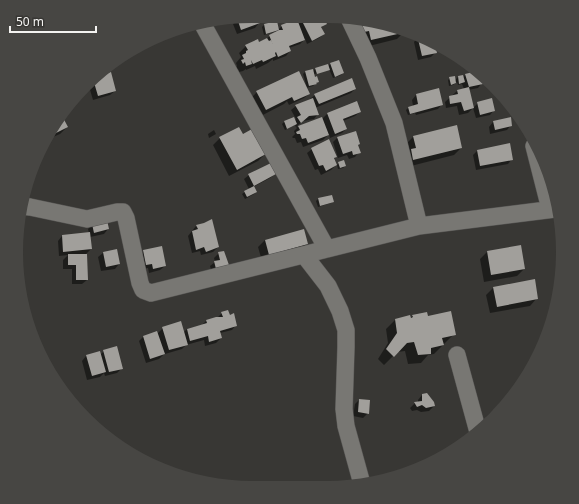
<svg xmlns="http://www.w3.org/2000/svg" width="579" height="504" font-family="'Noto Sans',sans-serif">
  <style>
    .shadow { fill: #0007 }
    .building { fill: #a19f9b }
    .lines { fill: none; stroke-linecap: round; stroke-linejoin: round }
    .minor-casing { stroke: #565553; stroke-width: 18 }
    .minor { stroke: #787773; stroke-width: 17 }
  </style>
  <rect width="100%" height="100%" fill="#383734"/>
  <path class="shadow" d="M252 16 259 23 255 28 237 34 233 24 238 19Z
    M298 17H314L325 23 321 28 324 34 319 38 307 44 305 39 300 44 289 48 290 51 286 56 273 61V59L268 63 256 69 255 66 246 70V69L243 71 239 72 238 69 235 70V68L237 66 236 63 241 57 239 53 246 46 259 43 266 39 277 31 264 35 262 27 264 25 276 22 278 30 282 26 294 21Z
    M364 20 409 35 407 36 403 33 397 39 365 47 359 25Z
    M417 38 433 44 435 53 431 57 418 60 414 42Z
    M338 61 343 73 341 75 333 78 329 69 312 75 317 82 313 86 306 88 309 94 304 98 289 105 287 101 284 104 259 117 250 99 257 92 307 88 303 74 305 72H312L315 69 328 67 330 64Z
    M110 73 115 91 110 95 93 100 88 83 93 78Z
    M474 73 481 79 482 83 478 88 468 90 473 108 478 103 494 110 490 115 476 118 473 108 468 113 459 115 457 106 446 108 445 102 457 91 464 89 462 84 458 85 457 82 453 85 449 86 448 80 450 78 455 80 458 77 462 76 463 78 465 75Z
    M355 89 351 93 315 108 318 114 314 119 303 121 296 127 295 125 285 130 282 124 284 122 293 119 294 121 296 119 291 110 296 106 310 99 315 95Z
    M416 95 442 104 438 109 416 115 415 113 408 115 406 110 408 108 413 106 412 100Z
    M356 103 360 112 355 116 343 121 346 129 342 133 330 138 329 134 323 140 303 147 301 142 297 143 295 138H293L292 137 295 134 294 131 297 128 296 127 322 118V119L327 114Z
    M61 115 67 127 60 134 46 140Z
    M510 118 511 125 507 130 490 134 489 127 493 122Z
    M456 127 461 148 454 155 407 167 406 144 413 137Z
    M214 130 216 134 209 138 208 134Z
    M243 136 265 154 258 161 229 176 213 145 220 138Z
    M337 138 359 144 357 146 359 152 355 157 349 159 347 155 338 158 333 142Z
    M312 149 336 156H337L333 160 336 165 331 170 321 175 318 169 315 170 307 153Z
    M477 151 512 159 508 164 476 170 473 155Z
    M339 163 345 166 343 168 338 169 337 165Z
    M275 174 270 178 253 187 256 192 254 194 245 199 242 194 249 189 244 179 249 175Z
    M318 199 333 201 331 203 318 207 316 201Z
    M92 225 108 229 104 234 90 237 91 249 85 255 87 280 82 284H72V269H63V260L68 255 59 256 58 241 62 236 89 233 88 229Z
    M196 226 218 247 213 252 201 255 200 251 192 253 188 236Z
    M265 240 307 244 300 251 262 261 258 247Z
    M520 246 524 269 517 276 484 282 480 259 487 252Z
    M116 250 119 264 115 269 101 271 98 257 103 253Z
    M144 251 165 266 160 270 149 273 148 268 142 269 139 256Z
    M219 253 227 265 212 273 210 266 215 262 214 258Z
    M534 280 537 298 530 306 490 313 486 295 493 288Z
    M222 313 236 325 232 330 220 333 221 338 216 343 205 346 204 340 186 345 182 349 165 354V353L159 359 146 363 139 341 143 337 157 334 163 328 183 333 187 329 202 325 207 320 217 318Z
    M413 316 428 317 454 334 434 354 428 355 421 363 408 364 405 351 397 352 384 365 378 359 388 343 386 329 395 320 410 318Z
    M104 351 122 368 117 373 105 376 104 373 100 377 87 380 82 361 86 356 100 355Z
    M422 395 434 406 429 411 421 412 417 410 412 411 410 408 415 403H418V400Z
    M359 400 368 413 363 418 353 416 355 404Z
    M498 409 483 429 486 425V417L493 410H497Z"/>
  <path class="building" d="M252 16H258L260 23 241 30 237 18Z
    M300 17H323L327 24 321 27 325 34 312 41Z
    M297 19 305 40 289 46 291 51 278 57 276 52 275 53 276 56 263 62 262 60 253 64 251 60 252 64 246 66 245 62 243 64 241 60 244 59 242 55 246 53V51L248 50 245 45 258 39 259 42 267 38 269 41 271 40 274 47 269 35 279 30 266 34 264 24 277 21 279 30H283L281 25Z
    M367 21 402 33 371 40 369 31 364 32 362 23 367 22Z
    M418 39 435 44 437 53 422 56Z
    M339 60 344 73 335 77 330 63Z
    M328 64 330 70 317 74 315 68Z
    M313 69 315 77 317 76 319 82 316 83 317 84 309 86 305 71Z
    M299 71 310 94 294 101 292 97 266 110 256 91Z
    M111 72 116 91 98 96 93 79 94 77Z
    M473 72 483 81V84L469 87 465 74Z
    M463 75 465 82 459 84 458 76Z
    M455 76 456 83 451 85 449 77Z
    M352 78 356 89 319 104 314 94Z
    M469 87 474 108 464 111 461 102 450 104 449 96 458 94 457 90Z
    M439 88 443 105 410 114 408 107 418 104 416 94Z
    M313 98 319 115 309 116 301 123 297 117 301 115 295 105Z
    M492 98 495 111 480 115 477 102Z
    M357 101 361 112 343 119 347 129 335 134 327 113Z
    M61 114 68 127 48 137 60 116Z
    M294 117 297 124 287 129 284 121Z
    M322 117 329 135 308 143 306 138 302 139 300 134H297L296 132 300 130 298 126Z
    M511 117 512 126 495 130 493 121Z
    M457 125 462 148 413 160 411 149 416 148 413 136Z
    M239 127 243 134 252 129 266 154 237 170 219 137Z
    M356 131 360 144 358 145 361 153 353 155 352 151 343 154 337 137Z
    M329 139 337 157 334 158 337 165 326 171 323 165 319 166 311 148Z
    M510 143 513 160 480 166 477 150Z
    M344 160 346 166 340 168 338 162Z
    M271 163 276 174 254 186 248 174Z
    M254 186 257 192 247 197 244 191Z
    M332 195 334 202 320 206 318 198Z
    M212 219 219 247 206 252 204 247 196 250 192 231 198 229 196 225 204 223Z
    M107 220 109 229 94 233 92 224Z
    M304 229 308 244 269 255 265 240Z
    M90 232 92 249 63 252 62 235Z
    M521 245 525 269 491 275 487 251Z
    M162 246 166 266 153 269 152 264 146 265 143 250Z
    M117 249 120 264 106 267 103 252Z
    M224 251 229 265 216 269 214 261 220 260 218 252Z
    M68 254H87L88 280H76V265H68Z
    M535 279 538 299 497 307 493 287Z
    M228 310 230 315 234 313 237 326 220 331 222 338 209 342 208 336 190 341 187 329 207 323 206 320 216 317H223L221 312Z
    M451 311 456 335 442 338 444 345 431 348V354L418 355 414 342 407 343 394 357 386 349 397 333 395 319 410 315 411 318 413 317 412 315 427 312 428 316Z
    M181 321 188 345 169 350 162 327Z
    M157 331 165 354 150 359 143 336Z
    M117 346 123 369 109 372 103 350Z
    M100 351 106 372 92 376 86 355Z
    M427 393 434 402 435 406 426 408 422 405 417 407 414 402 422 401V394Z
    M359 399 370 400 369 414 358 412Z"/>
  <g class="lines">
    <defs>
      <path id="minor" d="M349 18 368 58 394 123 419 226
        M202 23 327 249
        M534 146 550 209
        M22 206 30 207 87 219 117 212H123L126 218 140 283 143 290 151 293 419 226 555 209
        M304 255 328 286 340 311 346 330V347L344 409 346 426 362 484
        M457 355 478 432"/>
    </defs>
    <use href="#minor" class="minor-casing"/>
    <use href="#minor" class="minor"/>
  </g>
  <path d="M0 0H579V504H0ZM252 23H327A229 229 0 0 1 556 252V252A229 229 0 0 1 327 481H252A229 229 0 0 1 23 252V252A229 229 0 0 1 252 23Z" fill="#474643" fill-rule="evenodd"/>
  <path d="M10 26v6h86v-6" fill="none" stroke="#f4f3f1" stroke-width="2"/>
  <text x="16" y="26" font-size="12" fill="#f4f3f1" stroke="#383734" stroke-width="3" paint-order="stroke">50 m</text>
</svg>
